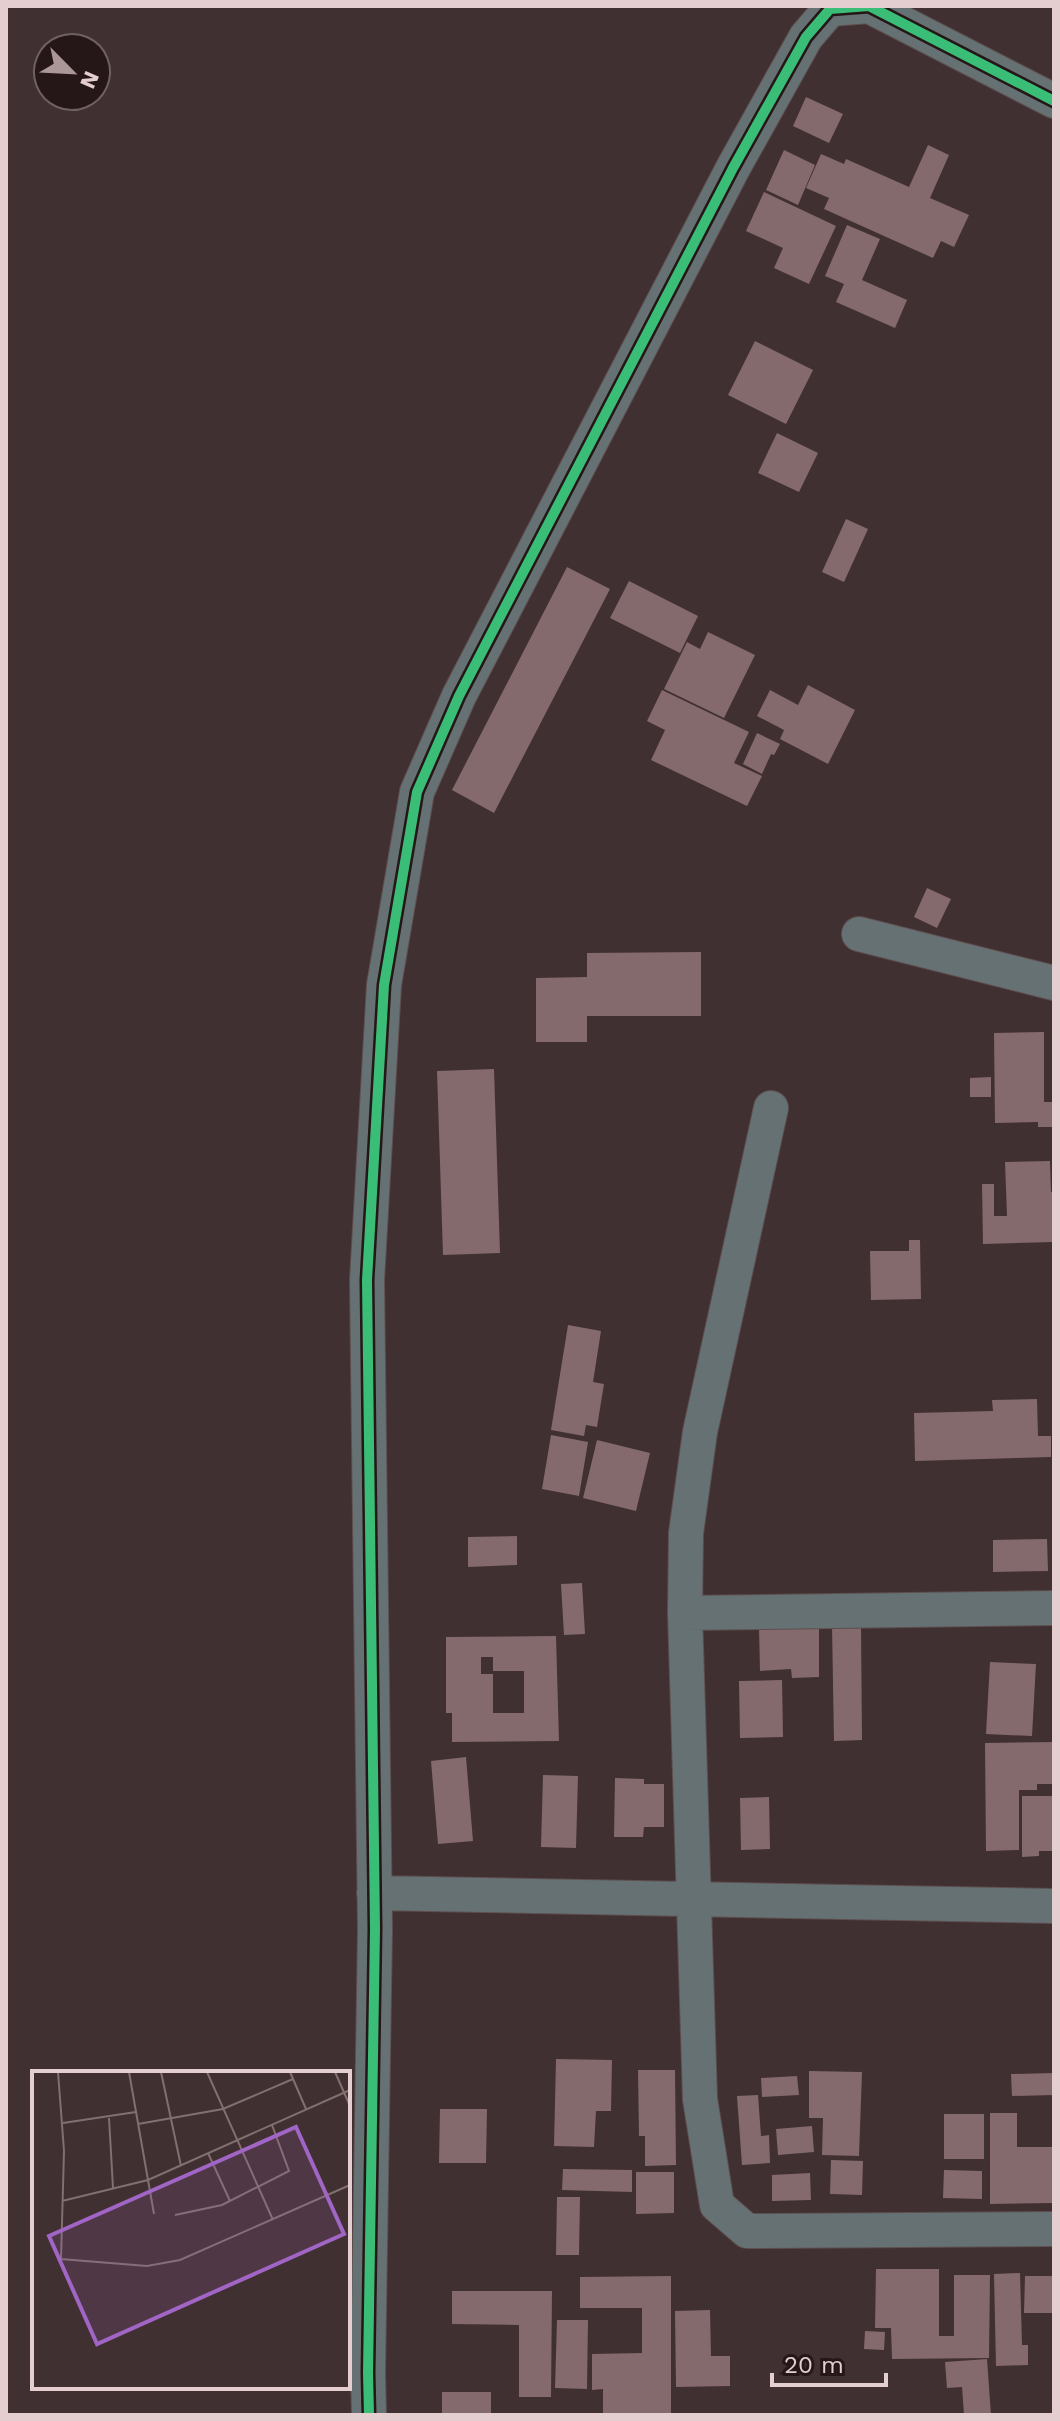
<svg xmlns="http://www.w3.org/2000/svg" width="1060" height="2421" font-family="'Work Sans',sans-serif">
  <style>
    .building { fill: #846a6c; fill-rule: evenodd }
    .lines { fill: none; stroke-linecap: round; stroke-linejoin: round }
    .street-casing { stroke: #5d4e4f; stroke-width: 36 }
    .street { stroke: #667173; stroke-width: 34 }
    .cycleway-casing { stroke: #251617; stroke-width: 15 }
    .cycleway { stroke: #3abd76; stroke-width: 10 }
    .inset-road { fill: none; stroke: #826f70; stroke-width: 2 }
    .view { fill: #a065c5; fill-opacity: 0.15; stroke: #a065c5; stroke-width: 4 }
    .inset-edge { fill: none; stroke: #e4cecf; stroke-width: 4 }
  </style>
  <rect width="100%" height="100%" fill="#413031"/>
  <path class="building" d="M806 97 843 114 829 143 793 126Z
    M928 145 949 155 930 198 969 215 954 247 941 241 933 258 824 209 829 198 806 188 821 154 844 164 846 159 909 187Z
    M784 150 815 165 798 205 766 190Z
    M764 192 836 226 809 284 774 268 783 248 746 231Z
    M847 225 880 239 862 280 907 300 895 328 836 302 844 284 825 276Z
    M755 341 813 370 786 424 728 395Z
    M777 433 818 453 799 492 758 473Z
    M846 519 868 529 844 582 822 572Z
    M567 567 610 589 494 813 452 790Z
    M629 581 698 616 680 653 610 618Z
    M708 632 755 655 724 718 664 689 687 642 700 649Z
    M808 685 855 710 828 764 780 739 784 730 757 716 770 690 798 705Z
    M662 690 749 732 734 763 762 776 747 806 651 760 665 730 647 721Z
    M757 733 780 744 774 755 771 754 762 774 743 764Z
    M927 888 951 899 937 928 914 917Z
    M701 952V1016H587V1042H536V978L587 977V953Z
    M1044 1032V1102H1054V1127H1038V1122L995 1123 994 1033Z
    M494 1069 500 1253 443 1255 437 1071Z
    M991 1077V1097H970V1078Z
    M1050 1161 1051 1192H1054V1242L983 1244 982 1184H994V1216H1007L1005 1162Z
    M909 1240H920L921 1299 871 1300 870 1251H909Z
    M568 1325 601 1331 593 1382 604 1384 597 1427 586 1425 584 1436 551 1430Z
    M1037 1399 1038 1436H1051V1457L915 1461 914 1413 993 1411 992 1400Z
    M551 1435 588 1442 579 1496 542 1489Z
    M597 1440 650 1453 636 1511 583 1498Z
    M517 1536V1565L468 1567V1537Z
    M1047 1539 1048 1571 993 1572V1540Z
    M582 1583 585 1634 564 1635 561 1584Z
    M832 1625H861L862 1740 834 1741Z
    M819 1626V1677L792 1678 791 1669 760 1671 759 1628Z
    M556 1636 559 1741 452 1742V1713H446V1637ZM481 1657H493V1671H524V1713H493V1674H481Z
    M990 1662 1036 1664 1032 1736 986 1734Z
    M782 1680 783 1737 740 1738 739 1681Z
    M1054 1742V1784H1037V1790H1019V1850L986 1851 985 1743Z
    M466 1757 473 1841 438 1844 431 1761Z
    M543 1775 578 1776 576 1848 541 1847Z
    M615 1778 644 1779V1784H664V1827H644L643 1837H614Z
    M1022 1796H1054V1851H1039V1856L1022 1857Z
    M769 1797 770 1849 741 1850 740 1798Z
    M556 2059 612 2060 611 2111H596L594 2147 554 2146Z
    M638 2070H675L676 2165 645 2166V2136H639Z
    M809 2071 862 2072 859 2156 822 2155 823 2118H809Z
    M1054 2073V2095L1012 2096 1011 2074Z
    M797 2076 799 2095 762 2097 761 2078Z
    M758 2095 761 2136 769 2135 770 2163 742 2165 737 2096Z
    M440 2109H487L486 2163H439Z
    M990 2113H1017V2147H1054V2203L990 2204Z
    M944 2114H984V2159H944Z
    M812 2126 814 2152 778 2155 776 2129Z
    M831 2160 863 2161 862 2195 830 2194Z
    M563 2169 632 2170V2192L562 2190Z
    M944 2170 982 2171V2199L943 2198Z
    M636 2172H674V2213L636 2214Z
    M810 2173 811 2200 772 2201V2175Z
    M557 2197H580L579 2255H556Z
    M876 2269H939V2336H954V2275H990L989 2358 892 2359 891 2328H875Z
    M1020 2273 1022 2345H1028V2365L996 2366 994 2274Z
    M671 2276V2415H603V2389L592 2390V2354L642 2353V2308H580V2277Z
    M1025 2276H1054V2313H1024Z
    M452 2291H552L551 2397H519V2325L452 2324Z
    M710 2310 711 2356H730V2386L676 2387 675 2311Z
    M557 2320H588L587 2389 555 2388Z
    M865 2331 885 2332 884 2350 864 2349Z
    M987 2359 991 2415H964L962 2387 947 2388 945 2362Z
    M442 2392H491V2415H442Z"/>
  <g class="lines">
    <defs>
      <path id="street" d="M859 934 1054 983
        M771 1108 700 1432 686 1533 685 1613 700 2099 717 2205 747 2231 1054 2229
        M685 1613 1054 1608
        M374 1893 1054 1906
        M369 2415 368 2373 375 1929 367 1280 384 985 417 792 459 696 733 168 806 37 830 9 869 6 1054 101"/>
    </defs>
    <use href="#street" class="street-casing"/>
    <use href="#street" class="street"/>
    <defs>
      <path id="cycleway" d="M369 2415 368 2373 375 1929 367 1280 384 985 417 792 459 696 733 168 806 37 830 9 869 6 1054 101"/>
    </defs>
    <use href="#cycleway" class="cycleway-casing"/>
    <use href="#cycleway" class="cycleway"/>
  </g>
  <g transform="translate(32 2071)">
    <rect width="318" height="318" fill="#413031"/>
    <path class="inset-road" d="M26 1 32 80 29 188 115 195 148 189 318 114M97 1 122 143M129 1 149 95M175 1 241 149M258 1 274 38M303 1 318 35M77 47 81 117M31 52 104 41M106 53 191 38 261 8M176 82 198 130M30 130 116 109 318 19M143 144 190 134 257 100 240 54"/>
    <path class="view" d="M264 56 312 163 65 273 17 165Z"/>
    <rect width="318" height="318" class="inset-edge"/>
  </g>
  <rect width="1060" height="2421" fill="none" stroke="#e4cecf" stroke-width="16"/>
  <g transform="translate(72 72) rotate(114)"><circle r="38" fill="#251617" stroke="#716061" stroke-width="2"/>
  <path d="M0-6L14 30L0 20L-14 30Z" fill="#ab9798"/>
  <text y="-12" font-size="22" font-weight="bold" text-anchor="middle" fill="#e4cecf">N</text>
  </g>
  <path d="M772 2373v12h114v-12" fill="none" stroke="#e4cecf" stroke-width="4"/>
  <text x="784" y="2373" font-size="24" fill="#e4cecf" stroke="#251617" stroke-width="6" paint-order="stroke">20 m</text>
</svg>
